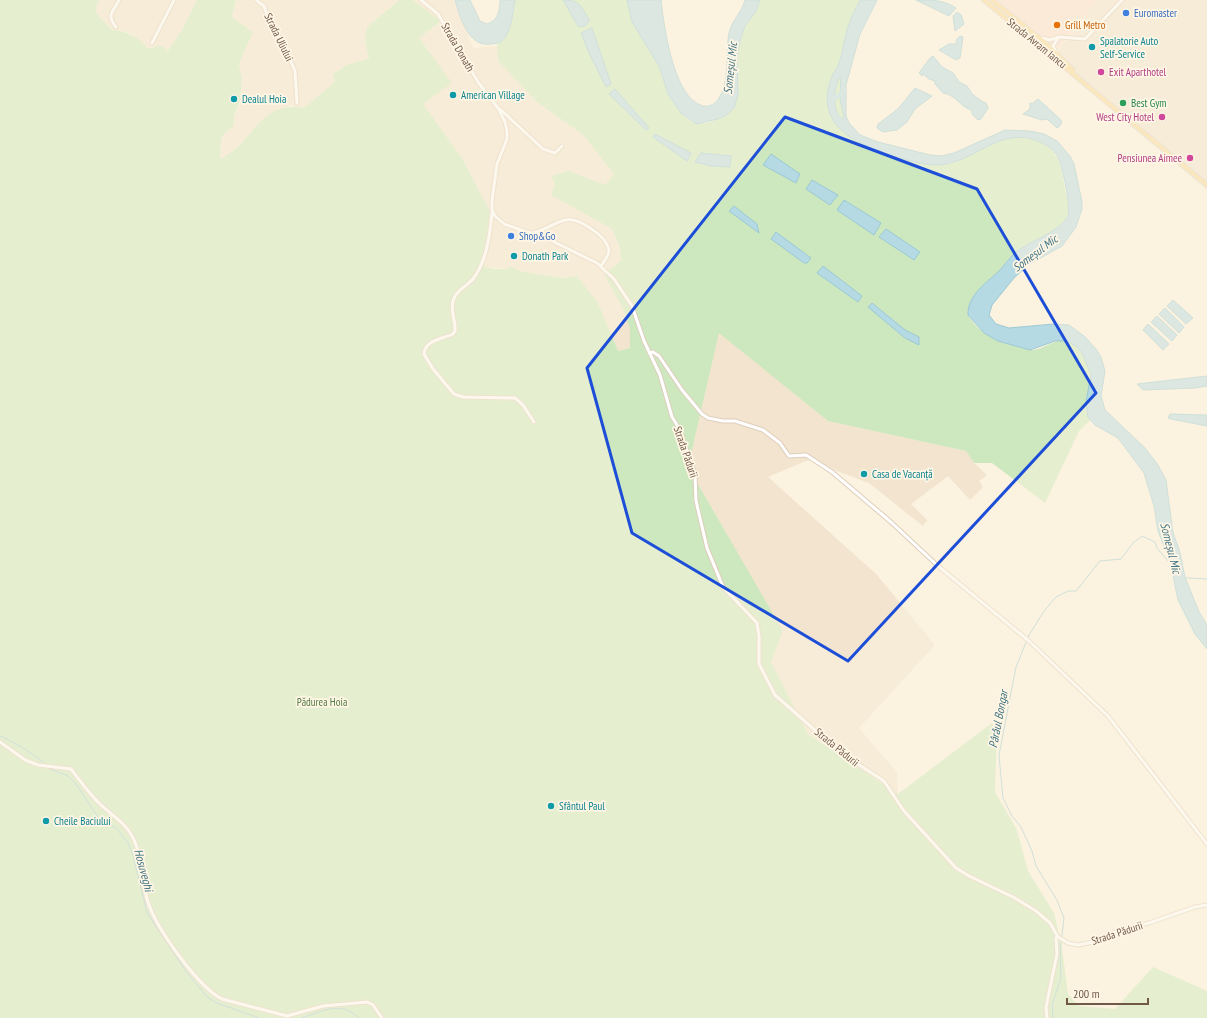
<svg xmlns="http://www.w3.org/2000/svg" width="1207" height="1018" font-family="'PT Sans Narrow',sans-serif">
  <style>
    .residential { fill: #f2e4ce }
    .commercial { fill: #fce1d3 }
    .green { fill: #cde8bf }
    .water { fill: #b5dae4; stroke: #9bc9d5; fill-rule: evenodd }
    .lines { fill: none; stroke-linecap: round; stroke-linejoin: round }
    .stream { stroke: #9bc9d5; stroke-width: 1 }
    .river { stroke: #b5dae4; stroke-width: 5 }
    .minor-casing { stroke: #dfcebc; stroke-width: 5 }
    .major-casing { stroke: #ddd7d3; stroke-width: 6 }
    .minor { stroke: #fff; stroke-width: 3 }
    .major { stroke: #f9da98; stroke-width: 4 }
    .marked { fill: none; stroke: #1d4ed8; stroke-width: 3; stroke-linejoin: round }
    .shop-dot { fill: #3f7fe0; stroke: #fff6e5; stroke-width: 1.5 }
    .food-dot { fill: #e8710a; stroke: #fff6e5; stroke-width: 1.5 }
    .culture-dot { fill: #0f9aa8; stroke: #fff6e5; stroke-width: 1.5 }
    .hotel-dot { fill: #d1479c; stroke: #fff6e5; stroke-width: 1.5 }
    .leisure-dot { fill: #2e9e5b; stroke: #fff6e5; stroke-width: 1.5 }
    .labels { text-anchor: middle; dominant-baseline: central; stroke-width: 3.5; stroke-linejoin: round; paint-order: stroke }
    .shop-label { font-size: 11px; fill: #366cbe; stroke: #fff6e5; text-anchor: start }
    .food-label { font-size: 11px; fill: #c56008; stroke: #fff6e5; text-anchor: start }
    .street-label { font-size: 11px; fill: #715948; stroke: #fff6e5 }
    .culture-label { font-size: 11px; fill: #0d838f; stroke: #fff6e5; text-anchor: start }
    .hotel-label { font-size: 11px; fill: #b23c85; stroke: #fff6e5; text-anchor: end }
    .leisure-label { font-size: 11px; fill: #27864d; stroke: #fff6e5; text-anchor: start }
    .park-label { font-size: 11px; fill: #517c43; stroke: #fff6e5 }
    .water-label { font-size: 12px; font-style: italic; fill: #427584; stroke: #fff6e5 }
  </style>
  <rect width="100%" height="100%" fill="#fbf2df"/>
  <path class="residential" d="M100 0H197L182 30 166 53 164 47 154 46 151 48H147L132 34 124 31 112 30 96 13 97 3Z
    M236 0H399L367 27 365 40 369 59 348 64 333 74 336 82 304 108 290 105 251 132 229 155 220 160 221 141 226 132 231 129 235 122 234 116 240 105 242 79 239 64 253 32 232 17Z
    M413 0H454L473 48 497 46 498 61 537 102 583 135 614 174 605 185 569 171 551 176 555 184 551 194 612 229 620 248 622 261 604 274 623 309 630 329V348L618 351 598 303 567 276 562 278 520 271 511 266 507 269 483 267 493 217 462 158 423 104 429 50 418 38 441 22Z
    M1098 0H1207V190L1051 59Z
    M719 332 828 421 966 451 974 463 987 475 979 481 983 487 970 500 948 476 911 504 927 520 923 526 869 483 808 460 768 477 876 574 935 645 859 728 897 772 898 794 808 734 771 662 782 631 688 467Z"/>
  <path class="commercial" d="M996 0H1098L1057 50Z"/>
  <path class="green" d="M0 0H100L97 3 96 13 112 30C128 31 137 36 147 48 155 49 161 40 167 52L182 30 197 0H236L232 17 253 32 239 64 242 79 240 101 234 116V126L226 132 221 139 220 159C252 145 260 99 304 108L335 82 333 74 348 64 369 59 365 40 367 27 399 0H413L441 21 419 38 452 83 423 104 462 158 493 217 484 267 495 269H507L511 266 520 271 562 278 577 276 598 303 618 351 630 348V329L623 309 604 274 621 261 620 248 612 229 551 195 555 184 551 176 569 171 605 185 614 174 583 135 537 102 498 61 497 43C512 37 513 14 515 0H651C656 43 654 95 693 123H707L726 116 737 67 738 50 742 33 760 0H860C855 10 850 20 847 31 844 41 843 52 839 63 837 69 833 73 831 79 817 119 847 140 880 151 893 156 922 165 935 165 962 166 981 146 1005 138 1013 136 1021 137 1029 139 1058 144 1062 165 1065 190 1066 196 1069 202 1069 208 1070 231 1030 243 1014 254 1007 259 1004 266 998 272 984 284 970 295 968 315 979 334 996 340 1015 346 1021 347 1027 350 1033 350 1048 349 1062 330 1078 348 1103 377 1078 401 1090 420L1079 431 1045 503 992 463H974L966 451 828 421 719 333 688 467 783 631 771 662 808 734 898 794 992 723 997 730 995 792 1017 830 1028 871 1054 913 1062 948 1068 994 1079 1006 1115 1009 1153 967 1207 991V1018H0Z
    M842 76 840 99 844 117 843 119C831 114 833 84 842 76Z"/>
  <path class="water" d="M455 0H470L480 21 487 24C498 21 500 10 500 0H515C513 11 512 26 506 36 502 42 497 44 490 44 468 47 460 17 455 0Z
    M563 0C580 0 581 6 589 20 588 25 584 28 578 26Z
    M627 0H661C664 26 673 98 703 106 709 107 713 105 717 101 731 83 725 53 729 33 732 20 742 12 745 0H760L756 11 745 26 740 41 737 58 738 95 734 108 725 116 718 119 696 124 681 113 668 94 659 66 632 22Z
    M860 0H877L860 34 846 85V116L849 123 860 135 878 142 930 155 942 156 954 153 1005 130 1030 131 1044 134 1057 141 1070 156 1074 164 1082 202V209L1076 227 1062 246 1028 265 1014 278 992 305 989 315 996 324 1009 328 1054 324 1069 325 1084 336 1096 349 1101 357 1105 371 1101 396 1105 410 1145 448 1158 465 1166 480 1173 533 1179 549 1185 577 1199 612 1207 625V649L1195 634 1178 600 1170 561 1158 531 1154 506 1144 473 1118 438 1095 425 1088 417 1086 402 1091 374 1082 353 1077 347 1067 341H1055L1030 350 998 341 984 333 968 315C967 296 986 283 998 272 1005 265 1010 256 1019 250 1031 241 1062 230 1068 216 1071 209 1063 168 1059 160 1056 151 1049 146 1040 142 1000 124 976 163 938 165 924 166 896 157 882 152 848 140 816 121 831 79 833 73 837 69 839 63 843 52 844 41 847 30 850 20 855 10 860 0ZM841 76 840 99 844 117 843 119C831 113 833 85 841 76Z
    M916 0C933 0 944 0 956 8L949 16Z
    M957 12 961 15 964 24 955 31 953 16Z
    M592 28 611 84 606 87 589 53 581 33Z
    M960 36 963 37 960 58 956 60 939 50 949 44H957L956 40Z
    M933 56 942 67 953 73 959 82 967 86 972 94 983 102 986 103 988 108 981 119 978 120 972 114V110C961 108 955 94 943 93L935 84V81L929 79 923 74 922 76 919 73 930 58Z
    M915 88 932 96 915 109 907 122 897 130 883 132 877 128 878 124 898 109Z
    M615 89 649 128 646 130 609 94Z
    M1038 99 1060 119 1062 122 1059 127 1057 128 1047 119 1042 120 1023 114 1030 109V103L1032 104Z
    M655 134 691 153 687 161 653 137Z
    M701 153 731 156 730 167 711 166 695 162Z
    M771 154 800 174 796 183 763 165Z
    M812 180 838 195 830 205 806 189Z
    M844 200 881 223 874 235 837 210Z
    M734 206 757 224 759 233 729 211Z
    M886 229 920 252 914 260 879 237Z
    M776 232 811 258 807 263H804L771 239Z
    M823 266 862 296 858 302 817 273Z
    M1173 300 1193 318 1186 324 1167 306Z
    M872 303 905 330 919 337V345L905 338 868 307Z
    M1165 308 1184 327 1179 333 1159 314Z
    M1157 316 1177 335 1172 341 1151 322Z
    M1148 324 1169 344 1163 350 1143 330Z
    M1207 376V386L1195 388 1143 390 1137 384Z
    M1170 414 1207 415V426L1171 419 1168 418Z"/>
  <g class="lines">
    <path class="stream" d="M1186 578 1207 579
      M0 736C11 740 39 757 46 765
      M48 768 68 776 76 784 100 820 116 828 128 843 133 855 147 913 185 970 207 997 217 1003 259 1018
      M302 1018C323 1011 340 1000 359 1018
      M1053 1018 1052 1005 1061 978 1060 952 1064 918 1057 900 1036 866 1032 851 1021 827 1012 816 1003 798 999 755 1016 667 1029 635 1044 611 1056 597 1068 591H1076L1100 561 1121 559 1133 543 1142 536 1155 542 1157 548 1170 563"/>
    <path class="river" d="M833 99 841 94 844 90"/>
    <defs>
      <path id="minor" d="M256 0 264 6 269 22 282 41 295 71 297 103
        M421 0 438 14 478 82 498 108 505 122 507 131V139L497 164 492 201V210L495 216 504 224 550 240 597 263 614 279 632 306 644 341 660 375 672 417 679 428 695 474 696 501 707 548 723 587 757 623 759 636V664L775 695 841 753 884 781 904 811 956 868 969 876 1013 897 1036 911 1050 923 1058 937 1068 943 1078 945 1093 942 1117 931 1149 923 1195 907 1207 905
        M116 27C106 15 113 12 119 0
        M1042 38 1050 40 1059 37 1085 39 1122 0
        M152 43 174 0
        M1056 52 1053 46 1058 38
        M500 109 543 149 555 153 562 146
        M492 212C490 234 487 261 473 279 466 287 456 290 453 301 450 312 456 321 455 331L453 334C442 339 425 340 424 354L433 369 454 394 463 397 515 398 523 405 534 422
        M532 233C544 231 553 223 565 220 578 217 607 236 609 250 609 256 604 261 601 266
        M649 353 653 352 659 356 682 390 702 414 708 418 723 421H735L763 430 780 443 789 456 806 455 832 472 892 523 938 566 1029 641 1108 716 1207 844
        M0 742 25 760 38 765 71 769C81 782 90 795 102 806 113 816 125 823 132 836 143 856 141 881 148 902 156 928 198 987 222 999L287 1016 323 1006 367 1002 373 1005 382 1018
        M1047 1018 1046 1007 1057 954 1056 939 1057 936"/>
      <path id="major" d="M984 0 1207 185
        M992 0 1043 41 1073 70"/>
    </defs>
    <use href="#minor" class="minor-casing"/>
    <use href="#major" class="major-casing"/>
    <use href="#minor" class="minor"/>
    <use href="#major" class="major"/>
  </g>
  <path d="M0 0H1207V1018H0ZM785 117 977 189 1096 393 848 661 632 533 587 368Z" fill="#fbf2df" fill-opacity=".55" fill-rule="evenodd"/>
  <path class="marked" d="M785 117 977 189 1096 393 848 661 632 533 587 368Z"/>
  <g class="shop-dot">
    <circle cx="1126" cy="13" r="4"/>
    <circle cx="511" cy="236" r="4"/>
  </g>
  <circle class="food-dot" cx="1057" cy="25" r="4"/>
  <g class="culture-dot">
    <circle cx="1092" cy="47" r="4"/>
    <circle cx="453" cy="95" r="4"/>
    <circle cx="234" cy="99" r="4"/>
    <circle cx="514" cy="256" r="4"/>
    <circle cx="864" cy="474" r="4"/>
    <circle cx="551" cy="806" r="4"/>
    <circle cx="46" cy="821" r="4"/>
  </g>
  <g class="hotel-dot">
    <circle cx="1101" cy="72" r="4"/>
    <circle cx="1162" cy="117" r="4"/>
    <circle cx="1190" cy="158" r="4"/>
  </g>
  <circle class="leisure-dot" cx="1123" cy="103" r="4"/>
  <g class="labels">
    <g class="shop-label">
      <text x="1134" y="13">Euromaster</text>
      <text x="519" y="236">Shop&amp;Go</text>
    </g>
    <g class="food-label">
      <text x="1065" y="25">Grill Metro</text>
    </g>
    <g class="street-label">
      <text transform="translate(279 37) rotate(64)">Strada Uliului</text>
      <text transform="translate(1037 43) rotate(39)">Strada Avram Iancu</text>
      <text transform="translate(458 47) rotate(60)">Strada Donath</text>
      <text transform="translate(686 452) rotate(71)">Strada Pădurii</text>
      <text transform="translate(837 747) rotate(39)">Strada Pădurii</text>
      <text transform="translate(1117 933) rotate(-18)">Strada Pădurii</text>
    </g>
    <g class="culture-label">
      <text x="1100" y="41">Spalatorie Auto<tspan x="1100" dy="13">Self-Service</tspan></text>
      <text x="461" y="95">American Village</text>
      <text x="242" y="99">Dealul Hoia</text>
      <text x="522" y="256">Donath Park</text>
      <text x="872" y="474">Casa de Vacanță</text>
      <text x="559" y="806">Sfântul Paul</text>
      <text x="54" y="821">Cheile Baciului</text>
    </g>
    <g class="hotel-label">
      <text x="1109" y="72" text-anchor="start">Exit Aparthotel</text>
      <text x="1154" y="117">West City Hotel</text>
      <text x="1182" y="158">Pensiunea Aimee</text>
    </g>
    <g class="leisure-label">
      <text x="1131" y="103">Best Gym</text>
    </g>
    <g class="park-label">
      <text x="322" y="702">Pădurea Hoia</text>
    </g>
    <g class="water-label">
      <text transform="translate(730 68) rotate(-84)">Someșul Mic</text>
      <text transform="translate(1035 253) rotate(-37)">Someșul Mic</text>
      <text transform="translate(1171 548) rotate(76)">Someșul Mic</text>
      <text transform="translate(998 719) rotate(-79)">Pârâul Bongar</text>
      <text transform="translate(144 870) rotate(75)">Hosuveghi</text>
    </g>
  </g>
  <path d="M1067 998v6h81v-6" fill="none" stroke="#715948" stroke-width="2"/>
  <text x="1073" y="998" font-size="12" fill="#715948" stroke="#fff6e5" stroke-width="3" paint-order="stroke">200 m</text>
</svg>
